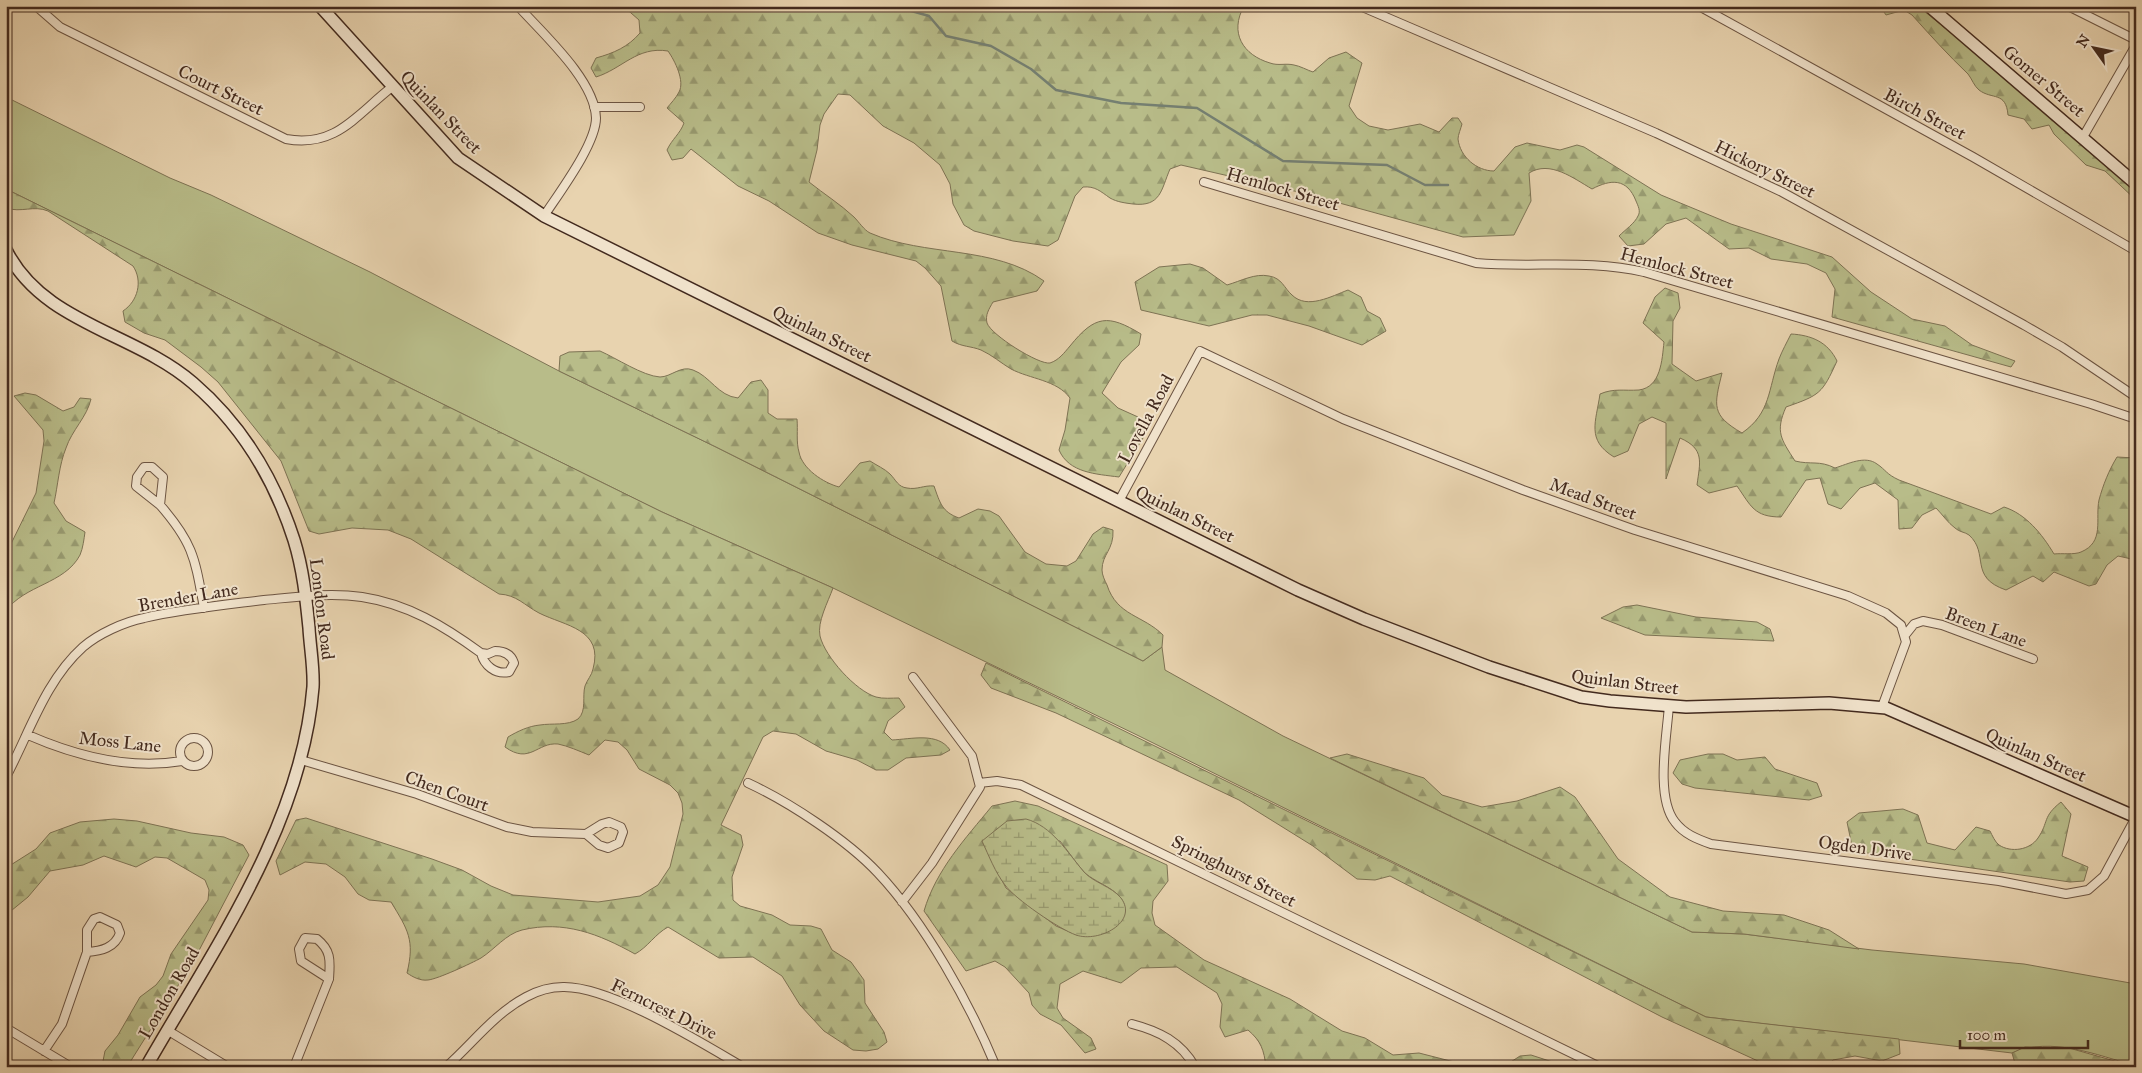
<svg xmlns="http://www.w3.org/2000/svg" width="2142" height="1073" font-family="'IM FELL Great Primer',serif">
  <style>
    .grass { fill: #b8bc89; stroke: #7e7354 }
    .forest { fill: url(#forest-firs); stroke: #7e7354; fill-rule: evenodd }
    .wetland { fill: url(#wetland-marsh); stroke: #7e7354 }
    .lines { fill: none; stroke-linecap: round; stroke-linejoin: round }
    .stream { stroke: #757f71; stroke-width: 2.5 }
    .street-casing { stroke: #6c5442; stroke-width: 10 }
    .secondary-casing { stroke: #432a1e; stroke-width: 14 }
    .street { stroke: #f0e2cb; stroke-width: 8 }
    .secondary { stroke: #f0e2cb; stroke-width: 11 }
    .labels { text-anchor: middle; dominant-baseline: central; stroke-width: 4; stroke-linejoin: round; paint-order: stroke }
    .street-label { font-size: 18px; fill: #432a1e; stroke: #f0e2cb }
  </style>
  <defs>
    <pattern id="forest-firs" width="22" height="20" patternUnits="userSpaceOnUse" patternTransform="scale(1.25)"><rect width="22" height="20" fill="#b8bc89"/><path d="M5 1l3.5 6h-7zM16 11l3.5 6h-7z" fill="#97996f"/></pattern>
    <pattern id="wetland-marsh" width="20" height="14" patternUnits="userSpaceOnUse" patternTransform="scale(1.25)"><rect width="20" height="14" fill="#b8bc89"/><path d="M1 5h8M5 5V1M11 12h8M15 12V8" fill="none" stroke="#97996f"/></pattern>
  </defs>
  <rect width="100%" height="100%" fill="#e8d3af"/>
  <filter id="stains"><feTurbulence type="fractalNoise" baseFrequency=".004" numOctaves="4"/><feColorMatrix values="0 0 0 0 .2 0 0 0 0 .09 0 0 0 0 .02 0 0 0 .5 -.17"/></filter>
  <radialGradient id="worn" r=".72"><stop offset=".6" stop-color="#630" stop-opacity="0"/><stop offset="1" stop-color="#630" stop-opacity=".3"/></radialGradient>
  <path class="grass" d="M6 97 170 178 211 195 370 272 559 371 716 447 1143 661 1162 647 1165 670 1283 736 1692 932 1744 934 1872 950 2024 964 2136 984V1066C2097 1055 2051 1036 2012 1053L1706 1017 1137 735 833 588 662 512 6 189Z"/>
  <path class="forest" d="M623 6H1244C1229 33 1243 55 1270 63 1278 66 1286 63 1294 65 1300 66 1307 70 1313 72L1329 58 1346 52 1362 63 1349 106 1357 118 1369 126 1388 130 1420 124 1439 132 1452 118H1458L1462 124C1461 128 1458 135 1458 139 1460 157 1477 171 1494 171L1515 147 1527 143 1560 150 1577 145 1584 147 1661 195 1731 224 1832 257 1871 292 1912 319 1945 326 1972 345 2015 361 2011 367 1832 317 1835 289 1826 273 1807 264 1771 259 1749 248 1729 249 1686 218 1666 224 1644 244 1628 246 1619 236C1625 230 1635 223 1638 216 1641 211 1638 206 1636 201 1627 178 1611 179 1592 189 1573 178 1550 160 1529 173L1531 201 1514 235 1463 237 1303 193 1181 165 1170 169C1161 190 1161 207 1133 204 1125 203 1117 202 1110 198 1100 191 1095 186 1083 187L1075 196 1058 240 1048 246 1013 241 974 231 964 225 953 204 950 184 940 165 914 143 883 126 850 95 838 94 824 114 820 125 817 150 809 182C824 194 840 204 854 217 859 222 864 230 870 233 925 257 994 245 1044 281L1037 291 993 302C989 309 985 315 987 323 991 335 1039 365 1050 363 1059 360 1064 353 1070 346 1095 315 1108 314 1141 334L1139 345 1121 362 1102 393 1118 408 1138 417 1143 427V438L1119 477C1096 474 1069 473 1059 450L1065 430 1070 398C1057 380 1030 379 1011 369 1001 363 992 355 981 350 971 346 962 347 952 341L941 286 925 268 916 261 852 245 818 233 769 201 738 186 691 149 683 158 672 160 667 150C672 139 680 134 684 123L667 108C671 103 676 98 679 92 685 81 675 61 668 51 637 46 622 69 596 77L591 68 596 58C614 53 628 47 640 33L639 20Z
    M1888 6H1918L2085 143 2136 188V200L2105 171 2086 165 2054 134 2049 125 2032 129 2024 119 2008 115C2006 91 1992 100 1979 90 1974 86 1972 79 1968 74 1948 55 1930 35 1912 15L1904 10 1886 15 1884 12Z
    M6 189 662 512 833 588C828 602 817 622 820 636 825 657 856 691 876 697 883 699 892 698 899 698L905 707 888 721 884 732 892 740C912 739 938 732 950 750L941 755 906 758 888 770H876L857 760 826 751 796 734 773 731 763 737 721 825 741 835 743 845 732 877 733 900 740 906 772 915 790 925 811 926 821 929 832 950 851 962 864 980 865 1003 884 1032 887 1042 878 1049 866 1051 853 1050 824 1031 800 1005 782 976 753 957 719 958 668 927C655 934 648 947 635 954 599 934 564 920 522 930 506 934 495 949 481 958 472 963 438 979 428 980 420 981 413 977 407 973 415 940 408 930 391 902L369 900 358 894 345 877 326 864 305 862 280 875 276 861 296 820 306 818 432 859 462 870 491 886 513 895 598 902 640 896 658 885 670 867 683 814 682 803 678 793 670 785 639 769 627 750 618 742 605 740 589 755C579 751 568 746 558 744 537 742 530 765 505 747L508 737C518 731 529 726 540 725 552 723 568 726 578 719 587 711 582 696 585 686 587 680 592 675 593 669 604 629 565 626 539 613 524 605 517 595 499 594L411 539 388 530 352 528 319 534 309 531 281 461 218 382 201 367 165 340 144 333 125 322 123 311C138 301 143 281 133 266L48 211C34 205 21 213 6 208Z
    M1190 264 1203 268 1227 285C1241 281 1255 273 1269 276 1282 278 1284 288 1292 295 1307 310 1332 296 1348 290L1361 297 1367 311 1380 318 1386 331 1362 345 1309 326 1267 315H1252L1209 326 1141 310 1135 282 1159 267Z
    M1665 288 1678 293 1680 308 1673 321 1672 364 1696 381 1722 373C1714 406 1711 415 1742 433 1771 413 1768 389 1779 359 1782 351 1787 342 1791 334 1811 335 1828 342 1837 361 1822 394 1820 395 1786 407 1775 432 1781 439 1795 461 1811 465 1819 460 1835 468 1848 464 1865 455 1877 464 1886 470 1886 474 1899 480L1991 514 2004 507C2026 514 2042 534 2054 554 2062 553 2074 555 2081 552 2105 542 2095 519 2099 500 2103 485 2109 470 2117 457L2135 458 2136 560 2118 556 2107 565 2096 584 2089 586 2054 572 2043 582 2033 576 2006 590C1968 577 1990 554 1969 535 1965 532 1959 532 1955 528 1948 523 1942 514 1936 508L1922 515 1912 528 1899 529 1898 500 1875 483 1860 488 1841 509 1828 504 1820 478 1806 480 1781 517C1754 517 1751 506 1737 486L1709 493 1697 485C1700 462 1705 449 1680 438L1666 479V423L1652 417 1639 424 1628 451 1614 457C1586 440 1596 422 1600 394 1614 388 1624 391 1639 390 1661 387 1662 360 1664 342L1643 323 1655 297Z
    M600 351C616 358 643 376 660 377 671 377 681 365 693 370 710 376 718 396 738 398L751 382 761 380 768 390V413L777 419H797C798 430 796 442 799 452 802 469 824 483 839 487L860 463 870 461C876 465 885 469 890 474 896 480 898 487 907 488 917 490 924 485 934 486 940 503 942 512 959 518L978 509 990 511 999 516 1025 552 1046 564 1067 566 1076 561 1093 534 1103 527 1113 530C1114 550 1102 554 1102 570 1102 575 1105 581 1107 585 1117 616 1143 615 1163 635L1162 647 1143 661 716 447 559 371 560 356 569 352Z
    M25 393 36 395 63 411 74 407 80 398 91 399C87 417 72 430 66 448 59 465 58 485 54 503L66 521 85 532C84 539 83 548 80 555 65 584 24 585 6 611V554L36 493 44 441 43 430 14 396Z
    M1637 605 1696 617 1757 622 1770 629 1774 641 1645 635 1601 618 1623 607Z
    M986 663 1706 1017 1899 1039 1900 1054 1882 1061 1855 1056 1833 1060 1827 1067H1771L1662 1017 1390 876 1375 880 1357 879 1313 846 1239 800 1056 713 991 688 981 675Z
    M1347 754 1424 778 1442 795 1482 807 1517 801 1560 787 1575 797 1618 859 1670 897 1723 911 1784 915 1829 930 1859 949 1744 934 1692 932 1330 758Z
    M1708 754H1723L1737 760 1765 757 1775 769 1817 783 1822 796 1809 800 1695 788 1682 784 1673 773 1680 760Z
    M1015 801 1038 806 1167 865 1168 881 1153 901 1152 913 1155 925 1204 960 1290 999 1342 1031 1365 1038 1393 1055 1419 1053 1466 1065 1483 1067H1299L1296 1064 1292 1067H1266C1264 1050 1261 1041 1248 1030L1225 1037 1220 1027 1222 1004 1217 993 1177 967 1141 968 1121 983 1083 971 1060 984 1057 1008 1063 1018 1091 1038 1096 1049 1085 1053 1061 1025 1040 1014 1032 1005 1029 993 1005 967 995 961 966 971 924 911C936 870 965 839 992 806ZM982 841H1060C1068 851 1076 863 1084 872 1097 885 1130 891 1124 915L1077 935 1056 926 1006 888Z
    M2061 802 2071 814 2062 856 2088 867 2084 881 2070 882 1853 851 1847 822 1859 813 1903 809 1918 815 1927 843 1955 850 1976 827 1990 831C1992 835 1995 842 1999 845 2011 853 2030 850 2038 838 2049 822 2042 817 2061 802Z
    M114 819 137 821 191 833 224 837 243 845 249 855 194 960 127 1067H107L103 1061 105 1051 118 1035 140 997 156 985 163 976 171 954 208 900 209 890 205 880 167 858 155 857 136 867 104 856 83 865 50 871 28 897 6 915V868L36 849 50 833 80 822Z
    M2025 1047 2069 1048 2136 1067H2016L2012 1053Z
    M1531 1055 1568 1067H1503L1520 1056Z"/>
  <path class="wetland" d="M1026 819C1052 826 1067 852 1084 872 1094 883 1111 886 1121 898 1139 922 1099 943 1076 935 1059 929 1015 899 1005 885 995 872 989 856 982 841L1007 821Z"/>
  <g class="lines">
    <path class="stream" d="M905 6 908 10 929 16 946 36 991 46 1031 69 1056 90 1121 103 1197 108 1283 161 1387 165 1425 185H1448"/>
    <defs>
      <path id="street" d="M36 6 60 27 286 139C336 148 356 115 392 87
        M518 6C542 33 595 80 596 118 596 144 559 193 544 216
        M1360 6 1656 133 1782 192 2024 325 2062 347 2136 397
        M1699 6 1973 157 2136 251
        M2068 6 2136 40
        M594 107H640
        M2083 137 2136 45
        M1204 182 1476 263C1532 268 1589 259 1644 272L2091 404 2136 419
        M144 467H152L163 477 160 505 136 486 137 477Z
        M1119 501 1200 351 1343 419 1523 490 1635 530 1848 596 1886 613 1901 625 1906 642 1882 707
        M160 505C194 544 195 559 204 608
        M1906 634 1914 624 1923 621 1942 625 2033 659
        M495 651C504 651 511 654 514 663L509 672C495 675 484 665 481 653L488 654Z
        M1669 705C1667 736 1655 797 1675 822 1684 834 1697 839 1711 844L1999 881 2066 894 2088 890 2104 876 2136 817
        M28 735C76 756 129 770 182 761
        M180 752a14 14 0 1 1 28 0a14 14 0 1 1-28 0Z
        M301 760 417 794 507 827 532 832 586 834
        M6 777C29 734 45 681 83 647 98 634 124 622 144 618 183 609 224 605 264 600 295 597 330 592 362 597 408 604 444 626 481 653
        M748 783C789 802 847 840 878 873 925 923 970 1004 996 1067
        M979 783 997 781 1021 785 1600 1067
        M609 822 621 827 623 832 619 843 608 848 599 845 586 834 602 824Z
        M902 902 932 863 980 787 972 756 913 677
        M100 917 117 925 120 933C115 948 101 951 87 952V930L94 919Z
        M305 938 317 939C332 951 330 962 329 979L301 961 299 949Z
        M1132 1024C1159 1031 1181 1042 1195 1067
        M6 1028 71 1067
        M167 1030 228 1067
        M44 1051 62 1024 87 952
        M294 1067 329 979
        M446 1067C473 1043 494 1014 526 997 537 991 550 987 563 987 610 986 700 1042 743 1067"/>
      <path id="secondary" d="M320 6 458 158 544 216 1298 590 1364 619 1489 667 1581 697 1610 701 1686 707 1829 703 1886 708 2136 817
        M1929 6 2136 184
        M6 250C43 324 134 332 193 383 243 426 274 478 294 540 303 569 306 598 309 628 310 647 314 668 313 687 302 825 213 950 146 1067"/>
    </defs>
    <use href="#street" class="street-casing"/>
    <use href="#secondary" class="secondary-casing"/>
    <use href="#street" class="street"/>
    <use href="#secondary" class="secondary"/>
  </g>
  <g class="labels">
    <g class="street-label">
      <text transform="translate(2044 81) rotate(40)">Gomer Street</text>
      <text transform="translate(221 90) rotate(26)">Court Street</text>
      <text transform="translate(441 112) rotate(46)">Quinlan Street</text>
      <text transform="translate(1925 114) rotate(28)">Birch Street</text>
      <text transform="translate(1765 169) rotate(26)">Hickory Street</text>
      <text transform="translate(1283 189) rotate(16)">Hemlock Street</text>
      <text transform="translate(1677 268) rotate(15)">Hemlock Street</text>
      <text transform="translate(822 334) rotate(26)">Quinlan Street</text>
      <text transform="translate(1146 419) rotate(-62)">Lovella Road</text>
      <text transform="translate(1593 499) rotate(20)">Mead Street</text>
      <text transform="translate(1185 514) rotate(26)">Quinlan Street</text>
      <text transform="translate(188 597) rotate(-10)">Brender Lane</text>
      <text transform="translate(322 609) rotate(83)">London Road</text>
      <text transform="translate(1986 627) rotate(20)">Breen Lane</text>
      <text transform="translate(1625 682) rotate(7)">Quinlan Street</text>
      <text transform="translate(120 742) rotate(6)">Moss Lane</text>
      <text transform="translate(2036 755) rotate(24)">Quinlan Street</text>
      <text transform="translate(447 791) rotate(20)">Chen Court</text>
      <text transform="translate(1865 848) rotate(8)">Ogden Drive</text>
      <text transform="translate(1234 871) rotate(27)">Springhurst Street</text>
      <text transform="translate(169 993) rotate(-60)">London Road</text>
      <text transform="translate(664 1009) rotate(26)">Ferncrest Drive</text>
    </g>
  </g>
  <rect width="2142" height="1073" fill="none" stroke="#e8d3af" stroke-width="25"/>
  <rect x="8" y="8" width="2127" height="1058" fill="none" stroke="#432a1e" stroke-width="2.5"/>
  <rect x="12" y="12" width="2117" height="1048" fill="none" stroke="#432a1e"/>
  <g transform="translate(2094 48) rotate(303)" stroke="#f0e2cb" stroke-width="4" paint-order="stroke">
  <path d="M0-4L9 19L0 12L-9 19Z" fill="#432a1e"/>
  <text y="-8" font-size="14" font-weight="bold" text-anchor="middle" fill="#432a1e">N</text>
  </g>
  <path d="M1960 1040v8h128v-8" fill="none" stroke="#432a1e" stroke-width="2.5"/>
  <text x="1967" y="1040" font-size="15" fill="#432a1e" stroke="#f0e2cb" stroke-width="4" paint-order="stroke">100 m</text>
  <rect width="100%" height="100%" filter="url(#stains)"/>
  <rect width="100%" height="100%" fill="url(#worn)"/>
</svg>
